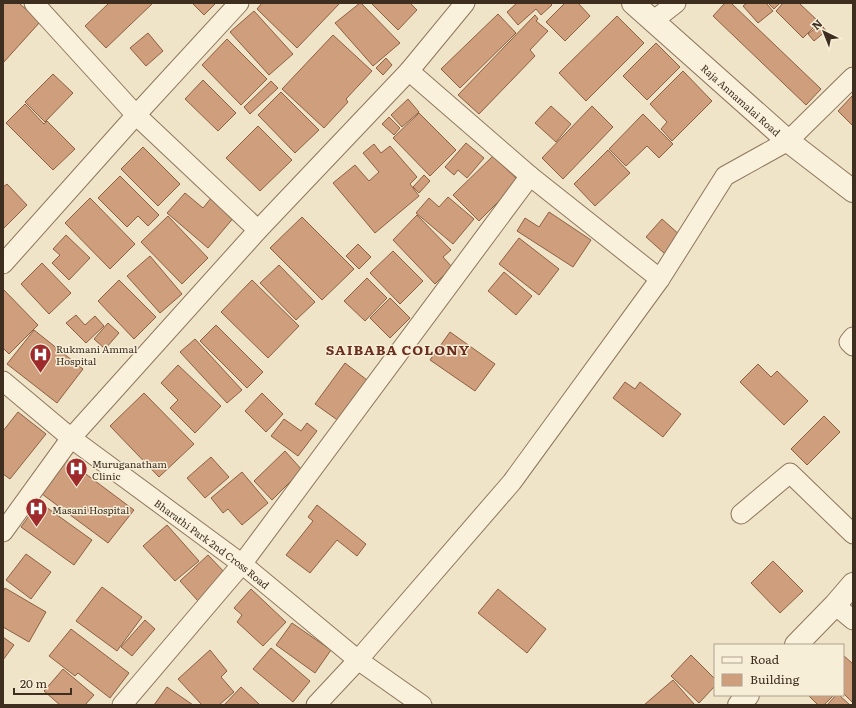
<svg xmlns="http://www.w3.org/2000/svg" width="856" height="708" font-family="Literata,serif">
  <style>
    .building { fill: #cf9f7d; stroke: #8d5f41 }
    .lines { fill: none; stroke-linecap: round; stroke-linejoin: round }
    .minor-casing { stroke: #8d765c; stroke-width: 21 }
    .tertiary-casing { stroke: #8d765c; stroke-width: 24 }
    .minor { stroke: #faf1dc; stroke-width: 19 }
    .tertiary { stroke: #faf1dc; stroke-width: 22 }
    .labels { text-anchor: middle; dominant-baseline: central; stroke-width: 3; stroke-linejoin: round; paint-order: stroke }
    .street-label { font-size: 10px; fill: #3d2e20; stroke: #f7eed8 }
    .poi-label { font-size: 10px; fill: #3d2e20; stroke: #f7eed8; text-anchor: start }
    .district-label { font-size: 14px; font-weight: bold; letter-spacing: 1px; fill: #6b2e1e; stroke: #f7eed8 }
  </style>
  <rect width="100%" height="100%" fill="#f0e4c8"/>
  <path class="building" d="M3 3H19L40 22 3 63Z
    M109 3H153L106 48 85 26Z
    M192 3H216L204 15Z
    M262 3H340L297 48 257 9Z
    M360 3H361L400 43 373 66 335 23Z
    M371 3H410L417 10 398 30Z
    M517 3H550L552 5 541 15 536 9 518 25 507 12Z
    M565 3H578L590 16 565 41 546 22Z
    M725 3H731L821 89 806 105 713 16Z
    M747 3H766L773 11 758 23 743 6Z
    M768 3H780L774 9Z
    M783 3H799L819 22 803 38 776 11Z
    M254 11 293 54 269 75 230 32Z
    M498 14 516 33 460 88 441 69Z
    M535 15 538 19 536 21 548 31 530 50 535 56 479 114 458 95Z
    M617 16 644 43 586 101 559 73Z
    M821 24 826 31 814 41 808 34Z
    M148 33 163 51 146 66 130 48Z
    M333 35 372 71 346 99 348 102 324 128 282 89Z
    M227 39 267 79 241 105 202 65Z
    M656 43 680 67 647 100 623 76Z
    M386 58 392 65 383 75 376 68Z
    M683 71 712 101 672 141 661 129 667 122 650 104Z
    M53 74 73 93 45 122 25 102Z
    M203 80 236 113 218 131 185 99Z
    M271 81 278 88 250 114 244 107Z
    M281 92 319 130 295 153 258 115Z
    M853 95V126L838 111Z
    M408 99 419 112 402 127 391 115Z
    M25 104 44 124 47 121 75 149 53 170 6 123Z
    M551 106 571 124 556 142 535 123Z
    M592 106 613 127 563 179 542 158Z
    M419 113 456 150 430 176 393 138Z
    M643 114 673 144 659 158 647 146 626 166 609 149Z
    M389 117 400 128 394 135 382 124Z
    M258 126 292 160 260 191 226 158Z
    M466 143 484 158 467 178 458 170 454 175 445 167Z
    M374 144 381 153 390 146 417 177 410 184 419 196 375 233 333 183 355 165 369 181 379 172 363 153Z
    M143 147 180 184 158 206 121 169Z
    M608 150 630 173 595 206 574 184Z
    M493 156 519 181 479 221 453 195Z
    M424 175 430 181 419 193 413 187Z
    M120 176 159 215 148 226 138 216 127 227 98 198Z
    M7 184 27 205 3 229V187Z
    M185 193 203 208 212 197 235 216 208 248 167 213Z
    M448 197 474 219 453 244 416 213 429 198 439 207Z
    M90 198 135 244 110 269 65 223Z
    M549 212 591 240 573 267 517 231 525 218 539 227Z
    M417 215 451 250 443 257 452 267 435 284 393 240Z
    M168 216 208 258 182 284 141 242Z
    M302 217 354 269 322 300 270 248Z
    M662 219 681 236 665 254 646 237Z
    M66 235 90 258 69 280 52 263 60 255 53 249Z
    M519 238 559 269 539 295 499 264Z
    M358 244 371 257 359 269 346 256Z
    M393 251 423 281 400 304 370 273Z
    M150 256 182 294 160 313 127 276Z
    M42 263 71 293 49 314 21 284Z
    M279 265 315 302 296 320 260 283Z
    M504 272 532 296 516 315 488 291Z
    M367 278 387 298 365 321 344 301Z
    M119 280 156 317 134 339 98 301Z
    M252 280 299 326 268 358 221 312Z
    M3 289 38 325 9 354 3 348Z
    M390 298 410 318 390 338 370 318Z
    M76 315 85 325 95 316 104 326 86 343 66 323Z
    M108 323 119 333 105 349 94 339Z
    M216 325 263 372 247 388 200 341Z
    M34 330 83 369 57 403 7 364Z
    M450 332 495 364 475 391 430 360Z
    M195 339 242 390 227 403 180 352Z
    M345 363 367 380 343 424 315 404Z
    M758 364 771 377 777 371 808 401 784 425 740 382Z
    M178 365 221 406 195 433 170 408 178 400 161 383Z
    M625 382 635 389 640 382 681 414 663 437 613 398Z
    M144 393 194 444 159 477 110 426Z
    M262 393 283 414 266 432 245 411Z
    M18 412 46 434 10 479 3 474V431Z
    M824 416 840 432 807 465 791 449Z
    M284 419 301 431 307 423 317 431 298 456 271 436Z
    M285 451 302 470 272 500 254 481Z
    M211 457 229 477 205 498 187 478Z
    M67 460 134 510 108 543 42 494Z
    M242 472 268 503 242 525 228 509 223 513 211 498Z
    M39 502 92 540 74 565 21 527Z
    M317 505 366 544 357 556 337 540 310 573 286 555 313 521 308 517Z
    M167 525 199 561 175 581 143 546Z
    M26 554 51 572 31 599 6 580Z
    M208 555 227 575 198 601 180 581Z
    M773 561 803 591 780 613 751 583Z
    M102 587 142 617 117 651 76 621Z
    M5 588 46 612 29 642 3 627V592Z
    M251 589 286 622 263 646 237 622 242 615 234 608Z
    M498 589 546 629 527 653 478 613Z
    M145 620 155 629 132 656 121 647Z
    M292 623 331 650 315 673 276 645Z
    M71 629 129 673 110 698 78 673 75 676 49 656Z
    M3 637 14 645 3 660Z
    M271 648 310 681 293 702 253 669Z
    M210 650 227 671 221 677 234 692 219 705H202L178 679Z
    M691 655 715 679V686L699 703 671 676Z
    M843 655 853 664V703L843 693Z
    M63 669 94 695 85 705H60L44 691Z
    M673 680 694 704 692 705H644Z
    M167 687 193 705H154Z
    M241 687 260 705H224Z
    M808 695H834L824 705H818Z
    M836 695H839L850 705H827Z"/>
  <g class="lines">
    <defs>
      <g id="minor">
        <path d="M34 3 136 115 258 230"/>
        <path d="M653 21 676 3"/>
        <path d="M409 71 530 176"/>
        <path d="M3 264 136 115 239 3"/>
        <path d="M853 337 849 342 853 346"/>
        <path id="s1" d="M3 381 71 438 242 564 358 660 422 705"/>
        <path d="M741 514 790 473 853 534"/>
        <path d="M3 532 71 438 258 230 409 71 465 3"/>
        <path d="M835 605 853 620"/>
        <path d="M122 705 242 564 530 176 660 279"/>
        <path d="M316 705 358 660 512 482 660 279 725 176 788 141 853 77"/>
      </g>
      <g id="tertiary">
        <path id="s2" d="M633 3 788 141 853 191"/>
        <path d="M796 645 835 605 853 584"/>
        <path d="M739 705 748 695"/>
      </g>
    </defs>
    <use href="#minor" class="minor-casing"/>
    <use href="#tertiary" class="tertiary-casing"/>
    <use href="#minor" class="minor"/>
    <use href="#tertiary" class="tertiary"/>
  </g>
  <defs>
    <symbol id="hospital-pin" viewBox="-11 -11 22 30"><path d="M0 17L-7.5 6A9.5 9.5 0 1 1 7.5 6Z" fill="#9e2a2b" stroke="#f7eed8"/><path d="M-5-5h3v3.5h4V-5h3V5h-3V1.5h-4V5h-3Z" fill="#fff"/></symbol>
  </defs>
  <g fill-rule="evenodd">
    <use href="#hospital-pin" x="28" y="342" width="25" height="34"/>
    <use href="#hospital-pin" x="64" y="456" width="25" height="34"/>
    <use href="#hospital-pin" x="24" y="496" width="25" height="34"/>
  </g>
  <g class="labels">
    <g class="street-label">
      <text stroke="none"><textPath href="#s2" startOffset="145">Raja Annamalai Road</textPath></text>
      <text stroke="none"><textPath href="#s1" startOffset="265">Bharathi Park 2nd Cross Road</textPath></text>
    </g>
    <g class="poi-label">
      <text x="56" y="348">Rukmani Ammal<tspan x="56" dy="12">Hospital</tspan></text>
      <text x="92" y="463">Muruganatham<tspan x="92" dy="12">Clinic</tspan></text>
      <text x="52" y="509">Masani Hospital</text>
    </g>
    <g class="district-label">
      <text x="398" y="349">SAIBABA COLONY</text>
    </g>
  </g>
  <rect width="856" height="708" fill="none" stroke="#3d2e20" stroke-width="8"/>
  <rect x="714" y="644" width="130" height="52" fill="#f7eed8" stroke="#ada18e"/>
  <rect x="722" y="657" width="20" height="6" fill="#faf1dc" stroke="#ada18e"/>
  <text x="750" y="664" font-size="12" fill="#3d2e20">Road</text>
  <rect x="722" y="674" width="20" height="12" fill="#cf9f7d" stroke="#ada18e"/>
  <text x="750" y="684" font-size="12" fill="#3d2e20">Building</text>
  <g transform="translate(824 32) rotate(317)" stroke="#f7eed8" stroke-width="3" paint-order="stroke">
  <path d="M0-3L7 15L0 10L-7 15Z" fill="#3d2e20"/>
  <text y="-6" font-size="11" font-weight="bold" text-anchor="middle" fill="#3d2e20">N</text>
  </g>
  <path d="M14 688v6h57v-6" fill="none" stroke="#3d2e20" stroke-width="2"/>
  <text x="20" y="688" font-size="12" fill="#3d2e20" stroke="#f7eed8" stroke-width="3" paint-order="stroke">20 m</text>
</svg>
